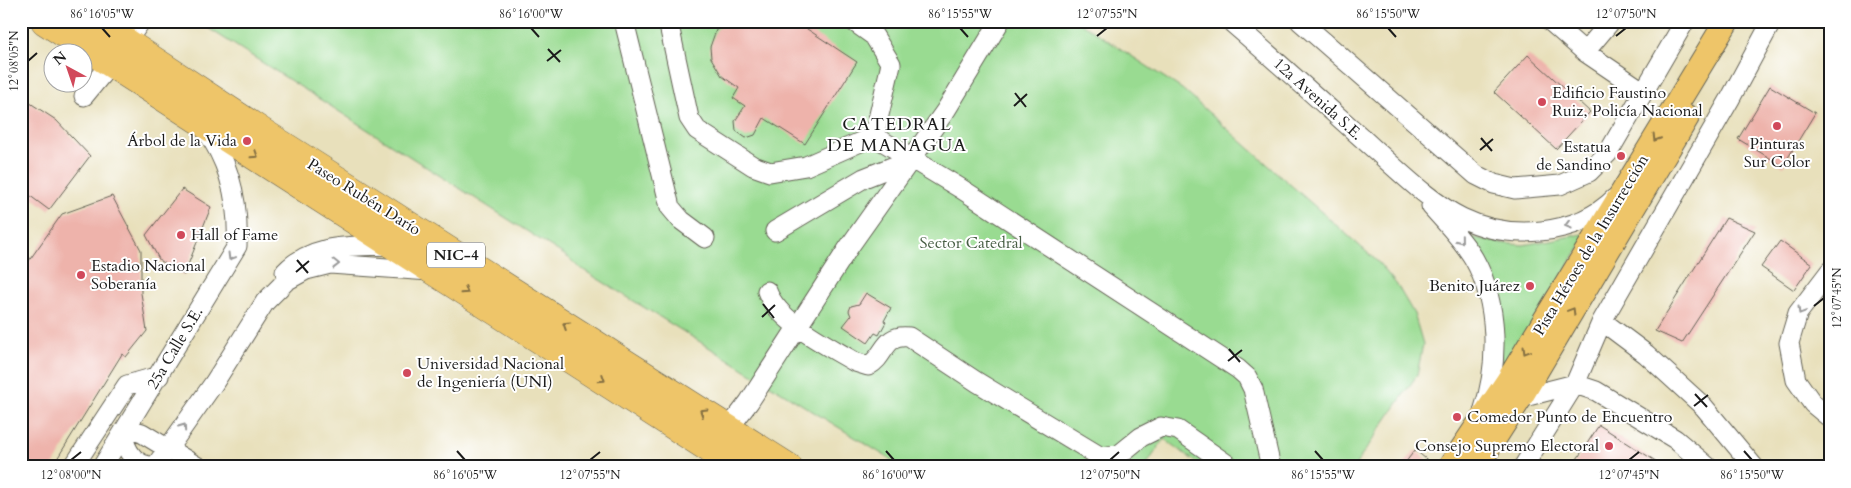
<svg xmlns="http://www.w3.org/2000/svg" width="1851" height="488" font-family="Cardo,serif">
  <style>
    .green { fill: #99db91; stroke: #5a7c56 }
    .building { fill: #eeb3ab }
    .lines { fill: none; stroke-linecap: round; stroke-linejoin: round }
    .minor-casing { stroke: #636154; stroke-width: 21 }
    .major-casing { stroke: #636154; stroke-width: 26 }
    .highway-casing { stroke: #636154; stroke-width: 29 }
    .minor { stroke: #fff; stroke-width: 19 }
    .major { stroke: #eec569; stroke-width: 24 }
    .highway { stroke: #eec569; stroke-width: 28 }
    .oneway { stroke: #857042 }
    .oneway2 { stroke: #999 }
    .ticks { fill: none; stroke: #1c1c1c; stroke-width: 2 }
    .poi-dot { fill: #d1495b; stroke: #fff; stroke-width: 2 }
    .labels { text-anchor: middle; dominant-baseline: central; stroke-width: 4; stroke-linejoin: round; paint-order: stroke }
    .shield { fill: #fff; stroke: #606060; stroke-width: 1 }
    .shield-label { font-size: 15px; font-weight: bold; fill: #1c1c1c }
    .poi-label { font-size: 16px; fill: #1c1c1c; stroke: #fff; text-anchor: start }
    .street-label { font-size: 16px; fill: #1c1c1c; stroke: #fff }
    .park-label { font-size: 16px; fill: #485f45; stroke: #fff }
    .neighbourhood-label { font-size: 18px; letter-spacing: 1px; fill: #1c1c1c; stroke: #fff }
    .neatline { fill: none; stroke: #1c1c1c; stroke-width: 2 }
    .ticks-label { font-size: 12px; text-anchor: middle; fill: #1c1c1c }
  </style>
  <rect width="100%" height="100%" fill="#fff"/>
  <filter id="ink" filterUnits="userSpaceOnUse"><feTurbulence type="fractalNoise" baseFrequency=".02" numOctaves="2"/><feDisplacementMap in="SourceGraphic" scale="10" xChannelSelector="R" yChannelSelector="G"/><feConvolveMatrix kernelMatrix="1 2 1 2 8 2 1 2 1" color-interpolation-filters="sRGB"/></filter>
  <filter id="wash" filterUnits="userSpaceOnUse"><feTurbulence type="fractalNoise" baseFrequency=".0096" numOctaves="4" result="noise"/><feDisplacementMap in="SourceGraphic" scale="20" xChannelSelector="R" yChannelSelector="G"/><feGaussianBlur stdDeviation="1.12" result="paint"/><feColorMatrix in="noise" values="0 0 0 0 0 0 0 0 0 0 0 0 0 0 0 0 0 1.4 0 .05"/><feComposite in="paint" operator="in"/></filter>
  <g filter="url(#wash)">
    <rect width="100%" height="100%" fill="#e8e0bb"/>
    <path class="green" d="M197 21H1078L1182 89 1378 262 1397 285 1414 314 1423 344 1417 375 1354 467H1203L1164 439 1145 467H903L577 266 569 258Z
      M1588 233 1502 374 1493 280 1482 253 1471 237 1500 243 1523 245Z"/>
    <g id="blocks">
      <path class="building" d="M737 21 752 27 756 21H795L857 62 805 144 764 118 755 135 746 138 736 131 735 121 745 106 733 98 739 88 722 76 711 58 710 47 716 30 725 23Z
        M1528 55 1590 112 1556 149 1494 92Z
        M1770 86 1815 113 1783 166 1738 139Z
        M21 97 56 120 90 156 49 210 21 189Z
        M182 189 211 207 184 275 160 261 146 235Z
        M112 196 141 250V293L147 331 126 357 122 354 52 467H21V272L62 214Z
        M1726 218 1755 231 1682 343 1655 331Z
        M1780 241 1812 264 1794 290 1761 267Z
        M866 293 891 308 884 321 886 322 879 335 875 333 868 343 843 326 851 316 849 311 851 306 859 304Z
        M1599 425 1665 467H1572Z
        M1415 450 1436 467H1402Z"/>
    </g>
  </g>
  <g filter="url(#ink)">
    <use href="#blocks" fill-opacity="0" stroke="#636154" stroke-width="1"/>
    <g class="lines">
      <defs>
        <path id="minor" d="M624 21 670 207 681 220 705 238
          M668 21 689 118 697 130 753 166 770 172 806 166 874 136 960 188 1238 369 1247 377 1253 389 1271 467
          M853 21 874 36 891 64 874 136
          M1230 21C1279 63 1325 105 1373 148 1399 171 1431 203 1462 218 1509 241 1577 236 1615 198
          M1300 21 1476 175 1494 184 1515 189 1560 185 1589 172 1608 153 1685 21
          M1550 21 1585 52 1644 92
          M126 42 141 21
          M1585 52 1611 21
          M84 96 111 63
          M1431 206C1446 223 1463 240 1474 259 1499 303 1499 365 1483 412
          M775 231 864 178 912 159
          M1830 271 1798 313 1789 343 1796 380 1813 404 1830 418
          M285 272C314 242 352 247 391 245
          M767 291C778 322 827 345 855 362L868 366C887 356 882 334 909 337L977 382 1101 457 1113 467
          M1602 321 1646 354 1704 407 1754 467
          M1520 398 1575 384 1596 391 1675 439 1708 467
          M126 428 142 433 198 467
          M729 428 749 402 849 247 946 110 1000 21
          M123 433C125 451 136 468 156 466
          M1101 457 1120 454 1141 437 1161 427 1178 430 1231 467
          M73 467 127 385 159 376
          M102 467 237 246C239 204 231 164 205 129
          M155 467 214 383 265 302 286 281 306 270 330 264 430 271
          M1523 467 1575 384 1602 321 1730 99 1772 21"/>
        <path id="major" d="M1450 467 1508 381 1727 21
          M1476 467 1520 398 1687 117"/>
        <path id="highway" d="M45 21 738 467
          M94 21 259 130 788 467"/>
      </defs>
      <use href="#minor" class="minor-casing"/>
      <use href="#major" class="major-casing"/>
      <use href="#highway" class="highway-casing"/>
      <use href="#minor" class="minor"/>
      <use href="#major" class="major"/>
      <use href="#highway" class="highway"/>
    </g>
    <defs><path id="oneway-chevron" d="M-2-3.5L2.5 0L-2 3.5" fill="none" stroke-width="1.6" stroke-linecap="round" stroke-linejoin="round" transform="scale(1.25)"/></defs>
    <g class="oneway">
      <use href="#oneway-chevron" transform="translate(1656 138) rotate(122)"/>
      <use href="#oneway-chevron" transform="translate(255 155) rotate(33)"/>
      <use href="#oneway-chevron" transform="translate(465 291) rotate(33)"/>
      <use href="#oneway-chevron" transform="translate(1572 311) rotate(-59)"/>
      <use href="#oneway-chevron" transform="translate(566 325) rotate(-148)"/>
      <use href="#oneway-chevron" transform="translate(1526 351) rotate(121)"/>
      <use href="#oneway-chevron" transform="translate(602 379) rotate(33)"/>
      <use href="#oneway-chevron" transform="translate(703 412) rotate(-148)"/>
    </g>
    <g class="oneway2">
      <use href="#oneway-chevron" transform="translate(1568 225) rotate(164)"/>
      <use href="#oneway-chevron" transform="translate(1460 240) rotate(51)"/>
      <use href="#oneway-chevron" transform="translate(231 257) rotate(121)"/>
      <use href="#oneway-chevron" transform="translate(336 264) rotate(1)"/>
      <use href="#oneway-chevron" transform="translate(1801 311) rotate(121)"/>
      <use href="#oneway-chevron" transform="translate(183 427) rotate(-55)"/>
    </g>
  </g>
  <path class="ticks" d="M102 28 110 37M531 28 539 37M960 28 968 37M1388 28 1396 37M1097 36 1107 28M1616 36 1626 28M548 49 560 62M28 61 37 53M547 61 561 50M1015 93 1026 107M1014 106 1027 94M1481 138 1492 151M1480 150 1493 139M297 260 308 273M296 272 309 261M763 304 774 318M1814 306 1824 298M762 317 775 305M1229 349 1240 362M1228 361 1242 350M1695 394 1707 407M1694 406 1708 395M457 451 465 460M886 451 894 460M1315 451 1323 460M1744 451 1752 460M71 460 81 452M590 460 600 452M1110 460 1119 452M1629 460 1639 452"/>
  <g class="poi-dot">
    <circle cx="1542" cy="102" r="5"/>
    <circle cx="1777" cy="126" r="5"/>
    <circle cx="247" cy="141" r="5"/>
    <circle cx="1621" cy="156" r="5"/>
    <circle cx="181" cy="235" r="5"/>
    <circle cx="81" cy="275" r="5"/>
    <circle cx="1530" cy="286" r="5"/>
    <circle cx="407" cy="373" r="5"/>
    <circle cx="1457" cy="417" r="5"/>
    <circle cx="1609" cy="446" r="5"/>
  </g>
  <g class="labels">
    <rect class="shield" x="427" y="242.5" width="58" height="25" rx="4"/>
    <g class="shield-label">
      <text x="456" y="255">NIC-4</text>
    </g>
    <g class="poi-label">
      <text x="1552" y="93">Edificio Faustino<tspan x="1552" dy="18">Ruiz, Policía Nacional</tspan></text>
      <text x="237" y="141" text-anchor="end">Árbol de la Vida</text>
      <text x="1777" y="144" text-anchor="middle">Pinturas<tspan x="1777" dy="18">Sur Color</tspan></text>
      <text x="1611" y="147" text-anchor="end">Estatua<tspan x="1611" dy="18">de Sandino</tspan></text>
      <text x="191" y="235">Hall of Fame</text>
      <text x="91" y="266">Estadio Nacional<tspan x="91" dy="18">Soberanía</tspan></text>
      <text x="1520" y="286" text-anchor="end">Benito Juárez</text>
      <text x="417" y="364">Universidad Nacional<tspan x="417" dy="18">de Ingeniería (UNI)</tspan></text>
      <text x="1467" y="417">Comedor Punto de Encuentro</text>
      <text x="1599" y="446" text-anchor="end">Consejo Supremo Electoral</text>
    </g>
    <g class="street-label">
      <text transform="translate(1318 99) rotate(42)">12a Avenida S.E.</text>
      <text transform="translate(364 197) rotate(32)">Paseo Rubén Darío</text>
      <text transform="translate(1591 245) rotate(-59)">Pista Héroes de la Insurrección</text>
      <text transform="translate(175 348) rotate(-59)">25a Calle S.E.</text>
    </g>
    <g class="park-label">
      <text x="971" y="243">Sector Catedral</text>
    </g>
    <g class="neighbourhood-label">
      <text x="897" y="124">CATEDRAL<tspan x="897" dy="21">DE MANAGUA</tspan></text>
    </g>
  </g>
  <rect width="1851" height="488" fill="none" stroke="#fff" stroke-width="55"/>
  <g transform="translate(68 68) rotate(320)"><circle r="24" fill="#ffffff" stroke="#a4a4a4"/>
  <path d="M0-4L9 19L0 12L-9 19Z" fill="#d1495b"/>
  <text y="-8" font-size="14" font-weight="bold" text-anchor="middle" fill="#1c1c1c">N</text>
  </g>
  <rect x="28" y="28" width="1796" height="432" class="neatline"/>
  <g class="ticks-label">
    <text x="102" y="18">86°16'05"W</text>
    <text x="531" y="18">86°16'00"W</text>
    <text x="960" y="18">86°15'55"W</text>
    <text x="1107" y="18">12°07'55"N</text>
    <text x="1388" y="18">86°15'50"W</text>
    <text x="1626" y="18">12°07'50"N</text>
    <text transform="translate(14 61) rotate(-90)" y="4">12°08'05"N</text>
    <text transform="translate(1837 298) rotate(-90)" y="4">12°07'45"N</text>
    <text x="71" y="479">12°08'00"N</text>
    <text x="465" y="479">86°16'05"W</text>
    <text x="590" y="479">12°07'55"N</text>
    <text x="894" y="479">86°16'00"W</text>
    <text x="1110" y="479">12°07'50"N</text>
    <text x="1323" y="479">86°15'55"W</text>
    <text x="1629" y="479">12°07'45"N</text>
    <text x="1752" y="479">86°15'50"W</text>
  </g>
</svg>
